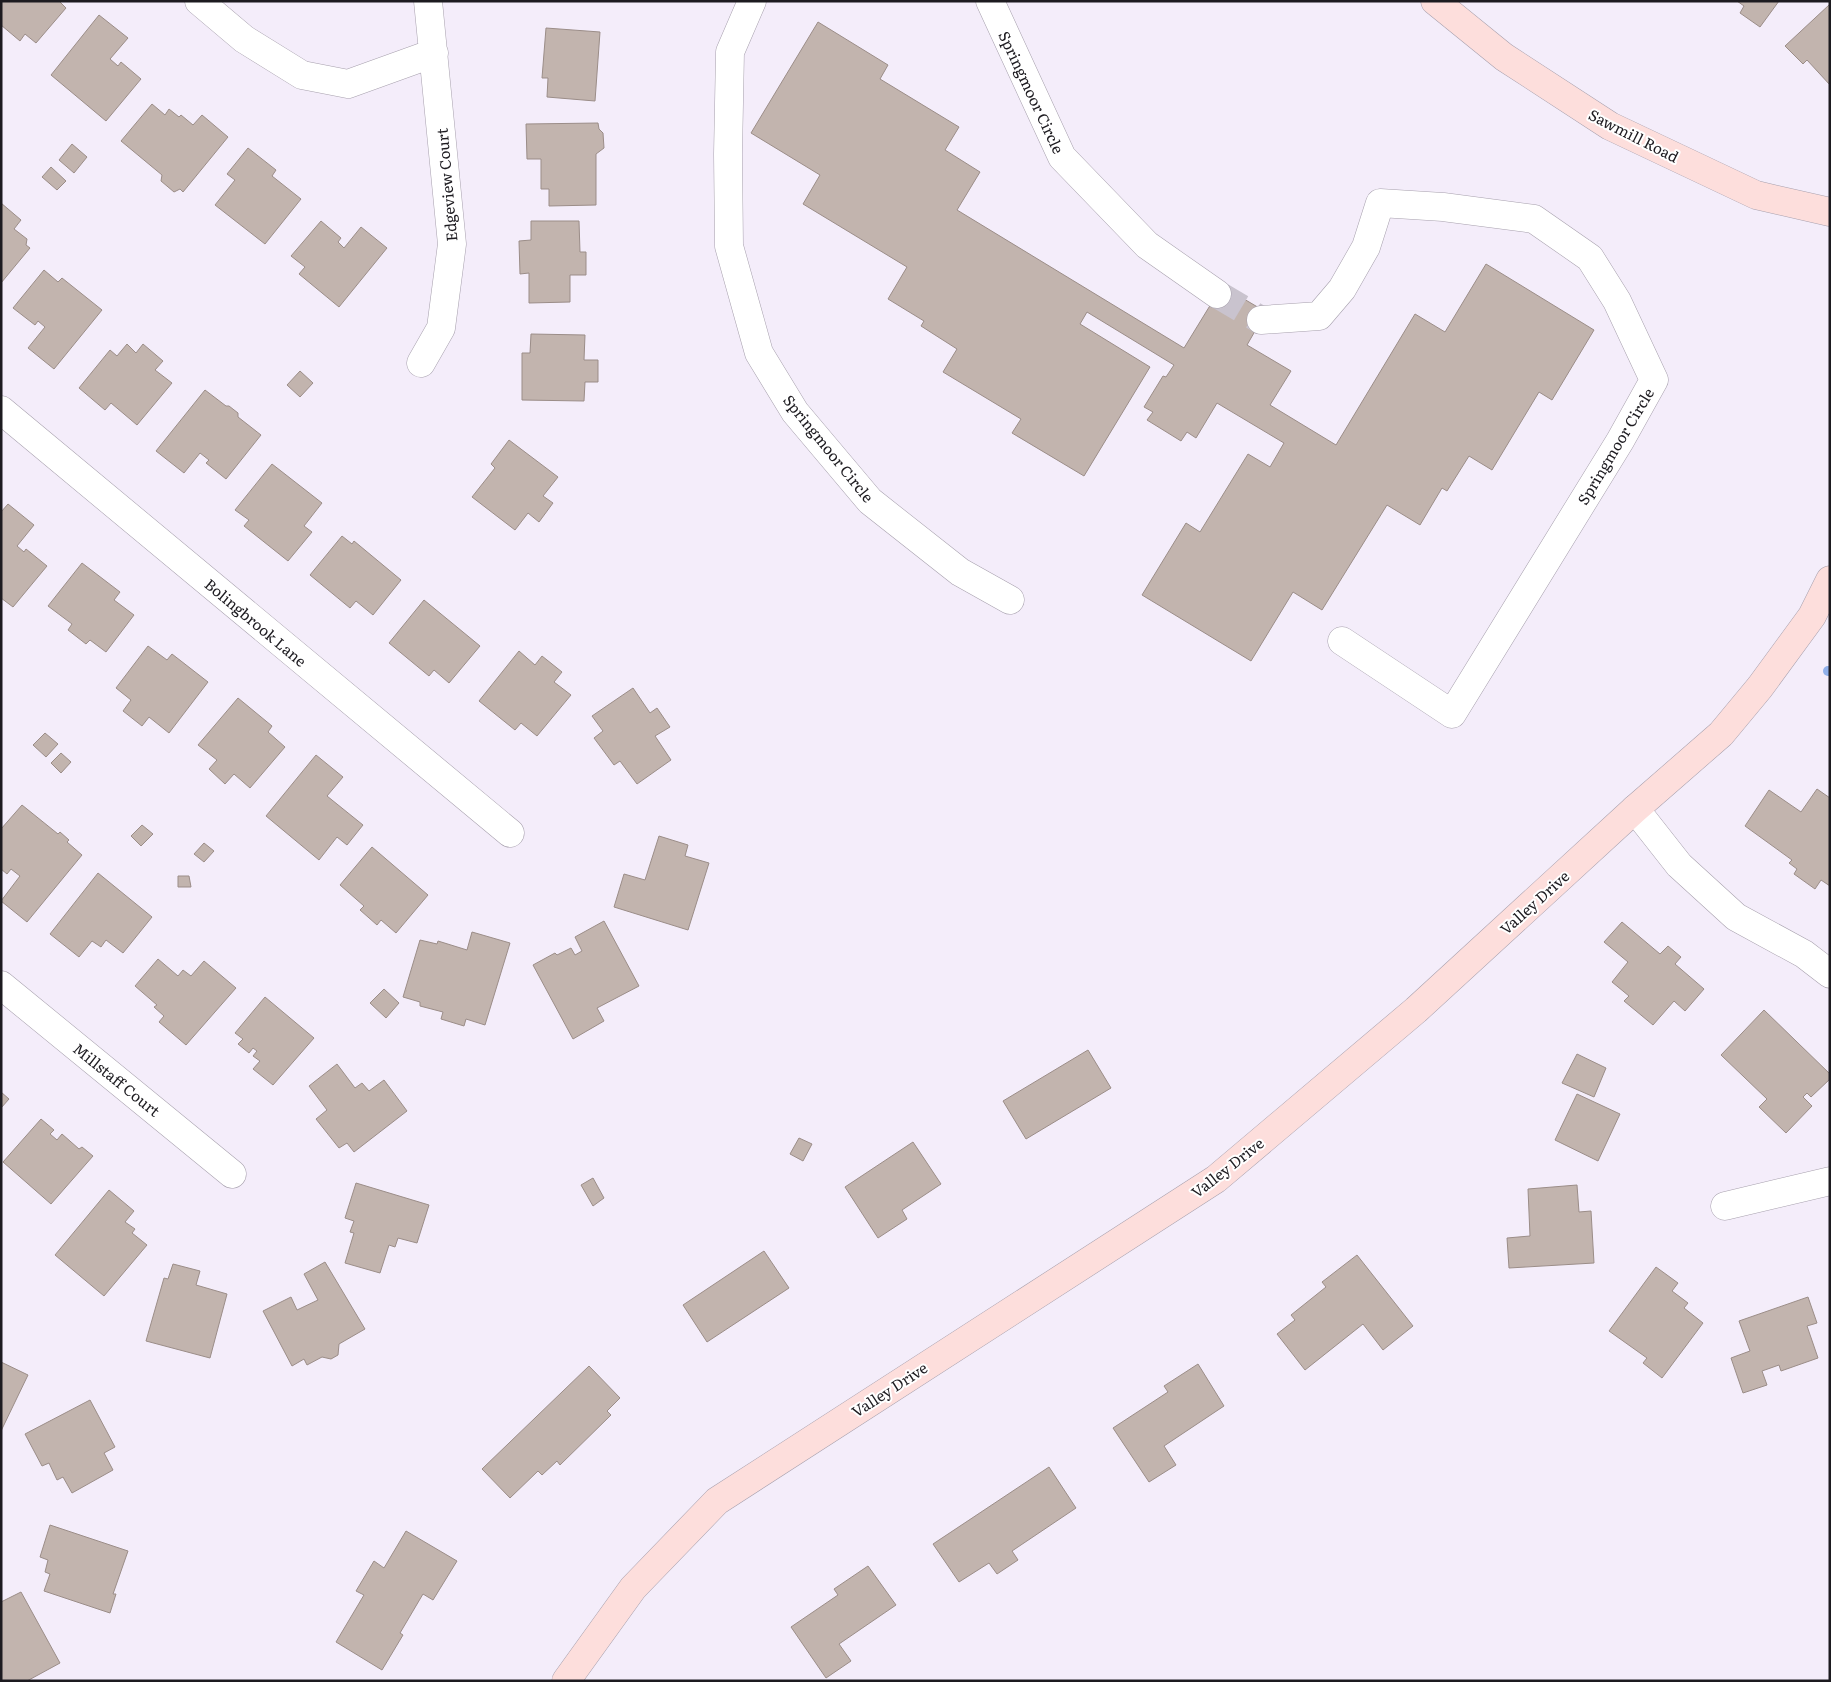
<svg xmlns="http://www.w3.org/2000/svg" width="1831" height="1682" font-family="Literata,serif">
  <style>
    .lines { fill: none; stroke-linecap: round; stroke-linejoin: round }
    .stream { stroke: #90b0ea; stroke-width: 10 }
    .building { fill: #c2b4ae; stroke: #9b8d88 }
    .street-tunnel { stroke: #c9c3ce; stroke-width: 28; stroke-dasharray: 28 14; stroke-linecap: butt }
    .street-casing { stroke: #a7a0ad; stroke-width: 29 }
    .secondary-casing { stroke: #a7a0ad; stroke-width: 29 }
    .street { stroke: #fff; stroke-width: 28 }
    .secondary { stroke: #fddedc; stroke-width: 28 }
    .labels { text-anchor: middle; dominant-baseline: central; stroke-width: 4; stroke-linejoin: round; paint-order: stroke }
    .street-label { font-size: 15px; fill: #1d1b20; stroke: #fff }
  </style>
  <rect width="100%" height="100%" fill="#f4edfa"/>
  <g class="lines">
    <path class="stream" d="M1828 671H1830"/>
  </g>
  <path class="building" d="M1 1H59L66 8 36 43 25 34 20 41 1 25Z
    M1737 1H1779L1760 27 1740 13 1744 6Z
    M1829 5 1830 6V85L1807 60 1803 64 1785 46Z
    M99 15 128 38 110 59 118 66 121 62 141 79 106 121 51 75Z
    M818 22 888 65 880 79 959 127 945 150 980 172 957 210 1184 348 1222 286 1266 312 1247 345 1291 371 1270 405 1336 445 1415 314 1445 332 1486 264 1594 330 1552 400 1539 392 1492 470 1469 456 1447 491 1442 488 1420 525 1387 505 1322 610 1293 592 1251 661 1142 595 1186 523 1200 532 1248 454 1270 467 1284 443 1217 403 1196 438 1187 432 1181 441 1147 420 1153 412 1144 407 1163 376 1166 377 1174 365 1087 312 1080 324 1150 367 1084 476 1012 433 1021 419 943 372 957 349 921 326 924 321 888 299 907 267 803 204 820 175 751 133Z
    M546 28 600 32 595 101 547 97 548 78H542Z
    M152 104 165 115 169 109 179 117 181 115 193 125 202 115 228 137 183 192 180 189 174 192 161 181 162 175 121 141Z
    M598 123 599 129 603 133 604 148 596 154V205L549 206V189H541V159H527L526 124Z
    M72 144 87 157 74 173 59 160Z
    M248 148 276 170 272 176 301 199 265 244 215 205 235 180 227 174Z
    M51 167 66 181 57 190 42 177Z
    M1 203 21 220 14 229 27 239 26 245 30 248 1 283Z
    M321 221 341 238 338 242 344 248 361 227 387 248 339 307 299 274 305 267 291 256Z
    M531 221H579L580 252H586V275H570V302L529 303V273L520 274 519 241 531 240Z
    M44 270 58 282 62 278 102 310 54 369 28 348 45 327 38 321 35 325 13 308Z
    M531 334 585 335 584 360H598V382H585L584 401 522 400V353H530Z
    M127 344 136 353 143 344 163 361 155 370 172 383 137 425 111 403 105 410 79 388 110 350 117 356Z
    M300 371 313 383 300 397 287 385Z
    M205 390 226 406H229L238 413V417L261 435 226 479 206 463 209 460 200 453 184 473 156 451Z
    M509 440 558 477 543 496 553 503 539 522 528 513 515 530 472 497 495 468 491 464Z
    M272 464 322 503 304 526 312 532 288 561 244 526 249 520 235 510Z
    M8 504 34 525 17 546 24 552 26 549 47 566 13 607 1 598V512Z
    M342 536 352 544 354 541 401 580 373 615 356 601 350 608 310 575Z
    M82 563 120 592 114 600 134 615 106 652 90 640 86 644 68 630 72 624 48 606Z
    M424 600 480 646 449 683 434 670 429 676 389 643Z
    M148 646 167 660 172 654 208 682 169 733 149 717 142 726 123 711 131 700 116 688Z
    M519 651 535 665 542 656 562 672 554 682 571 695 537 736 521 723 515 730 479 701Z
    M633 688 650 713 657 708 670 727 655 736 671 760 637 784 620 761 614 765 594 738 603 731 592 716Z
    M238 698 272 726 268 732 285 747 250 788 234 774 225 784 209 769 217 760 198 745Z
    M45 733 58 744 46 757 33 745Z
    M61 753 71 762 61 773 51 763Z
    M316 755 343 777 327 796 363 825 347 845 337 837 319 860 266 816Z
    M1817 789 1830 798V886L1821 880 1815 889 1794 874 1797 869 1789 863 1792 860 1745 826 1769 790 1801 812Z
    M22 805 58 834 60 832 69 840 67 842 82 855 27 922 1 901 20 876 11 869 7 874 1 869V829Z
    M142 825 153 834 141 846 131 836Z
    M659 836 688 845 685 856 709 863 688 930 614 907 624 874 645 880Z
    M204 843 214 851 204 862 194 854Z
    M372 847 428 895 396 933 381 920 377 925 360 910 364 906 340 885Z
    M98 873 152 917 123 953 106 940 101 947 92 941 79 957 50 934Z
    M178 876H189L191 887H178Z
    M604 921 639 986 597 1008 604 1021 573 1039 533 965 555 953 557 955 571 948 575 955 582 951 575 937Z
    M1622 922 1660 954 1668 946 1681 957 1675 964 1704 989 1685 1011 1674 1001 1653 1025 1624 1001 1629 996 1612 982 1628 962 1604 942Z
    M472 932 510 943 485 1025 466 1019 464 1026 441 1019 443 1012 420 1006V1002L403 997 420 940 437 944 438 941 467 950Z
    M158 959 178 976 183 970 191 976 204 961 236 988 186 1045 159 1022 164 1016 154 1007 157 1005 135 986Z
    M384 989 399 1003 386 1018 370 1003Z
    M265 997 314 1038 273 1085 253 1069 260 1061 253 1056 257 1051 253 1048 249 1053 238 1044 243 1039 235 1033Z
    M1764 1010 1830 1074V1079L1811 1097 1807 1093 1803 1097 1812 1106 1786 1133 1759 1107 1767 1099 1721 1055Z
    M1088 1050 1111 1088 1026 1139 1003 1101Z
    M1577 1054 1606 1068 1594 1097 1562 1083Z
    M337 1064 355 1088 362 1083 369 1091 384 1080 407 1111 354 1152 347 1143 339 1148 316 1119 327 1110 309 1086Z
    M1 1092 9 1099 1 1108Z
    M1577 1094 1620 1114 1598 1161 1555 1140Z
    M41 1119 54 1130 50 1134 57 1140 62 1134 79 1149 82 1147 93 1156 51 1204 3 1162Z
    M799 1138 812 1144 803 1161 790 1154Z
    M913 1142 941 1184 902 1210 907 1219 878 1238 845 1187Z
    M593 1178 604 1198 593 1206 581 1185Z
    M356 1183 429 1205 417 1243 398 1238 395 1247 389 1245 380 1273 345 1263 354 1233 350 1232 354 1221 345 1218Z
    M1577 1185 1579 1212 1591 1211 1594 1263 1509 1268 1507 1238 1530 1236 1528 1189Z
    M109 1190 134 1211 125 1222 135 1229 132 1233 147 1245 104 1296 55 1255Z
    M764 1251 789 1288 707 1342 683 1305Z
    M1357 1255 1413 1326 1383 1350 1363 1324 1305 1370 1277 1334 1295 1320 1291 1315 1326 1287 1322 1282Z
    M325 1262 365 1329 339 1344 338 1355 331 1359 322 1357 307 1365 304 1359 292 1366 263 1311 291 1297 297 1310 318 1300 304 1274Z
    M173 1264 200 1271 196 1285 227 1294 210 1358 146 1341 164 1278 168 1279Z
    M1656 1267 1678 1283 1672 1291 1688 1303 1684 1308 1703 1323 1662 1378 1643 1363 1647 1358 1609 1331Z
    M1808 1297 1817 1323 1807 1326 1818 1358 1781 1371 1779 1365 1762 1371 1767 1385 1743 1393 1731 1358 1750 1351 1739 1321Z
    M1 1362 28 1375 1 1431Z
    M1198 1364 1224 1406 1164 1446 1176 1465 1149 1482 1113 1428 1168 1392 1164 1386Z
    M589 1366 620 1398 607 1411 611 1415 560 1465 557 1461 542 1475 538 1471 510 1498 482 1469Z
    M90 1400 115 1447 104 1453 113 1470 72 1493 63 1477 57 1480 49 1463 42 1466 25 1434Z
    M1049 1467 1076 1508 1012 1551 1018 1560 997 1574 989 1563 959 1582 933 1544Z
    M50 1525 128 1551 113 1594H116L110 1613 44 1591 50 1574 45 1572 48 1560 40 1557Z
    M406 1531 457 1561 433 1600 423 1594 400 1633 403 1635 382 1670 336 1642 364 1595 356 1591 374 1561 384 1568Z
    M868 1566 896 1605 839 1644 851 1661 826 1678 791 1627 838 1595 834 1589Z
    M21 1592 60 1663 27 1681H1V1602Z"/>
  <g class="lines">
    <path class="street-tunnel" d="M1217 294 1261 320"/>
    <defs>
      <path id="street" d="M199 1 244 39 302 75 348 84 434 53
        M752 1 730 52 728 154 729 246 759 353 795 412 870 501 960 572 1010 600
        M990 1 1062 157 1147 245 1217 294
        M1261 320 1319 316 1342 289 1366 247 1380 203 1443 207 1534 219 1590 258 1617 301 1654 380 1620 441 1452 714 1342 641
        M421 363 441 328 452 244 428 1
        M1 410 510 833
        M1635 809 1679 865 1736 917 1804 954 1830 974
        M1 985 232 1174
        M1725 1206 1830 1181"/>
      <path id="secondary" d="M1435 1 1504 57 1610 126 1756 195 1830 212
        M566 1681 633 1588 717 1501 1216 1179 1416 1010 1635 809 1721 734 1760 687 1812 616 1830 580"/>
    </defs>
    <use href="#street" class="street-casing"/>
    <use href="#secondary" class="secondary-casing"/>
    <use href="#street" class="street"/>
    <use href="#secondary" class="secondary"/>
  </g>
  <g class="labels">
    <g class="street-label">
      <text transform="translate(1032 92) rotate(65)">Springmoor Circle</text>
      <text transform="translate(1634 135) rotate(27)">Sawmill Road</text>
      <text transform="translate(446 185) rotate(-95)">Edgeview Court</text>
      <text transform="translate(1615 446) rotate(-59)">Springmoor Circle</text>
      <text transform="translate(829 448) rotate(51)">Springmoor Circle</text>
      <text transform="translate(256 622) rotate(40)">Bolingbrook Lane</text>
      <text transform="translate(1534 902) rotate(-42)">Valley Drive</text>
      <text transform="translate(117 1079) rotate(39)">Millstaff Court</text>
      <text transform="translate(1227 1167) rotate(-38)">Valley Drive</text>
      <text transform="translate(889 1389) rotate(-33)">Valley Drive</text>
    </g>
  </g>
  <rect width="1831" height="1682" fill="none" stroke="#1d1b20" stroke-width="5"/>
</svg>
